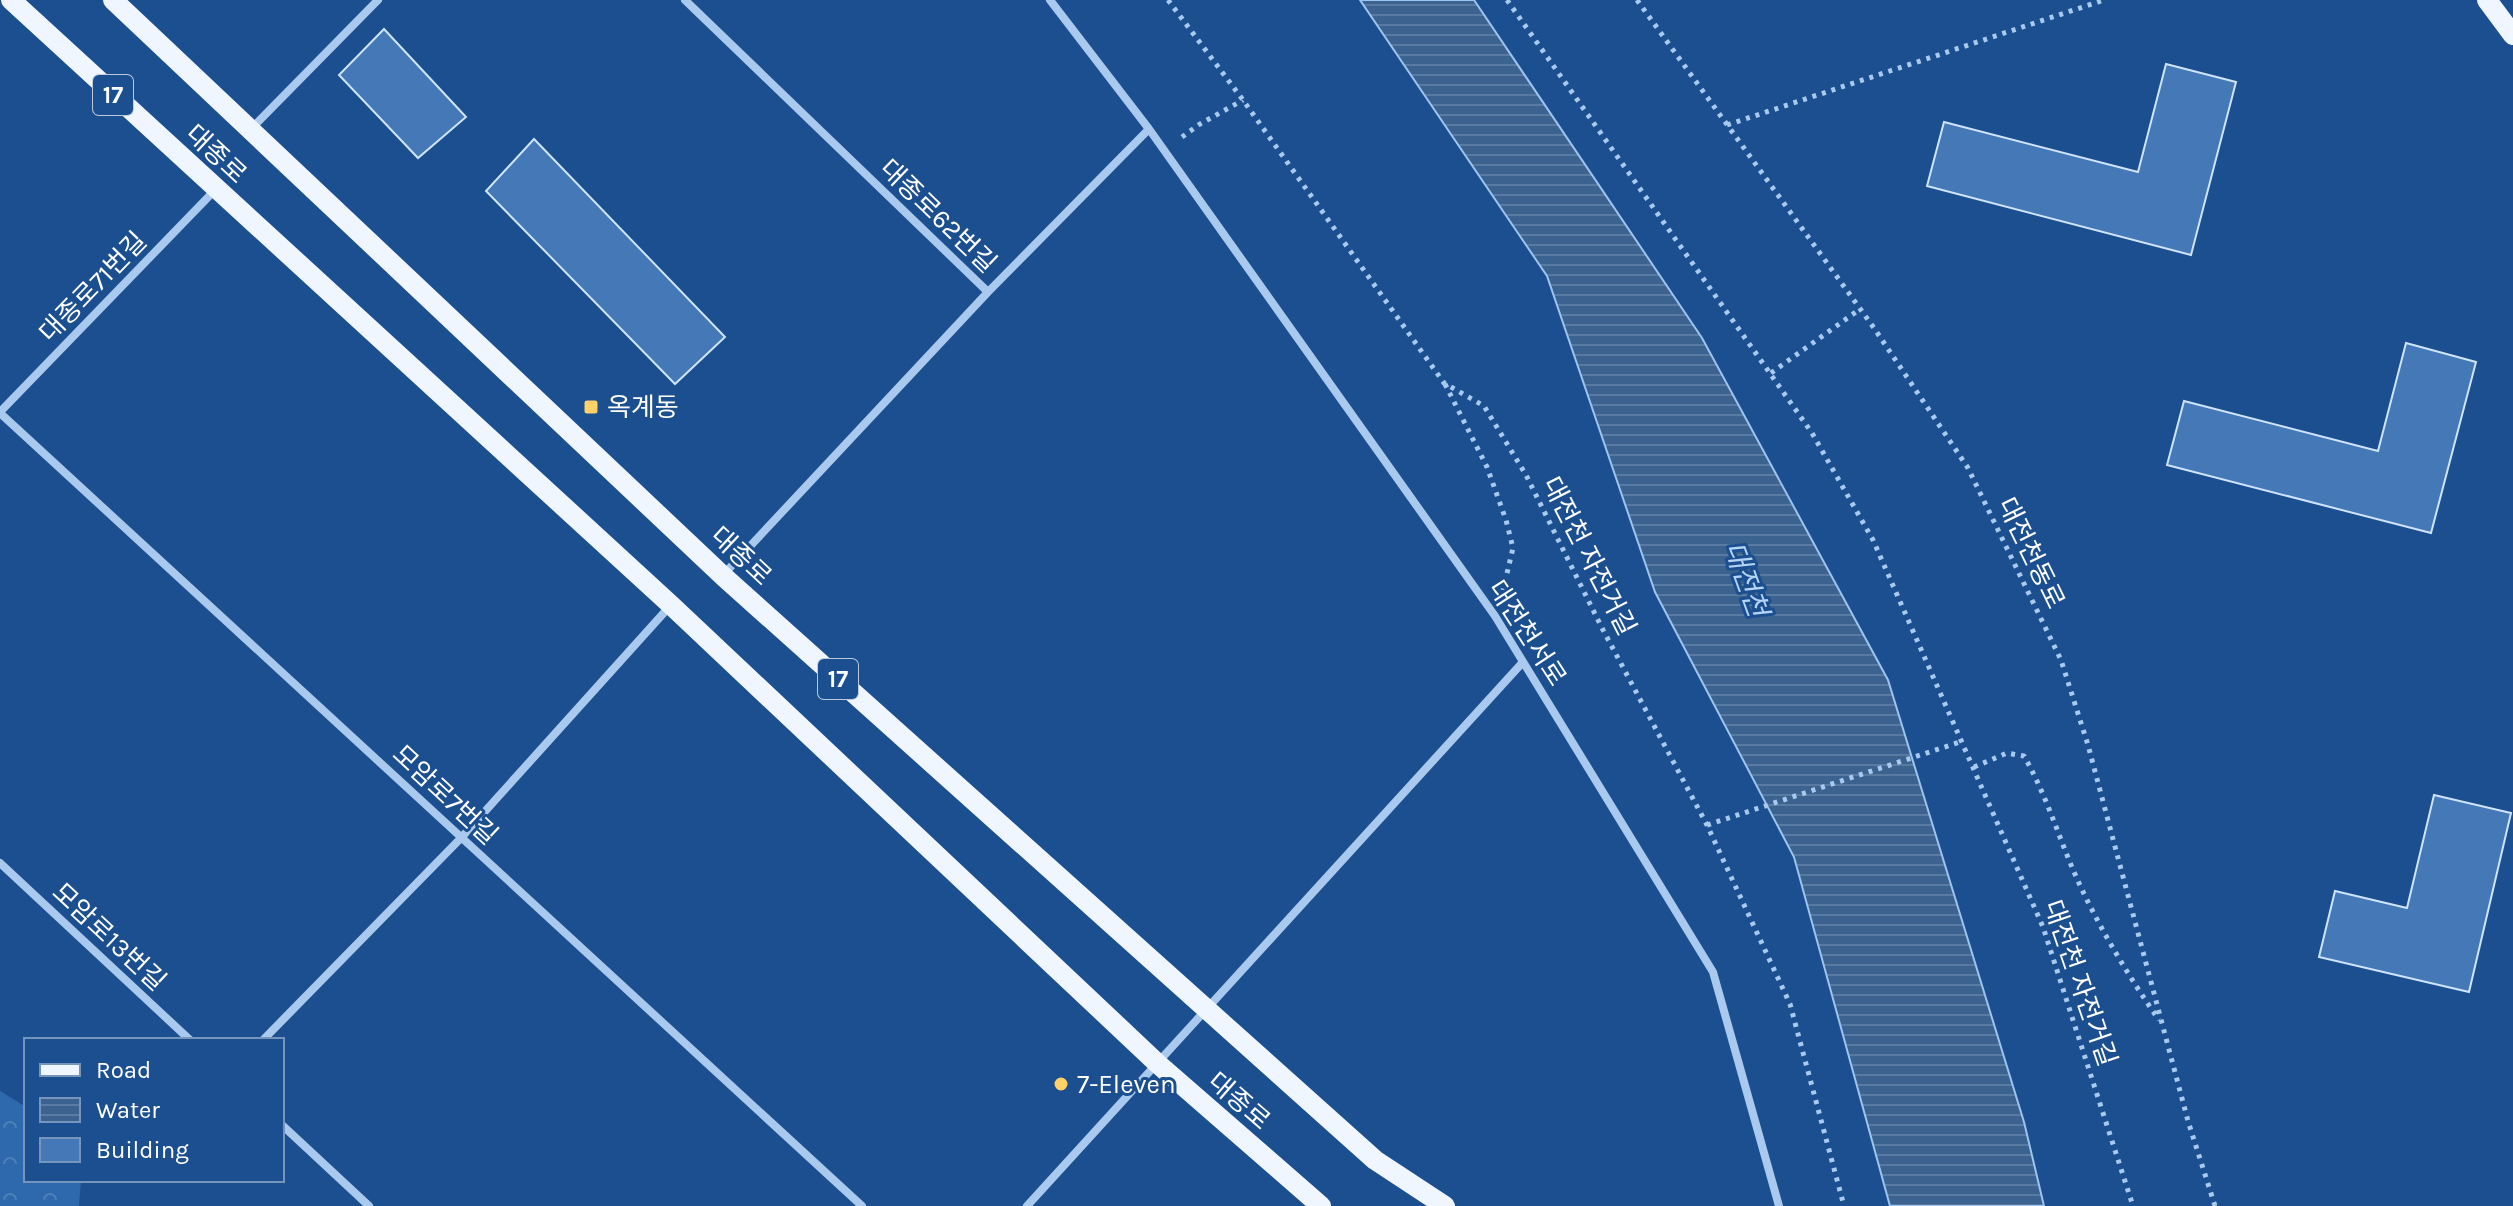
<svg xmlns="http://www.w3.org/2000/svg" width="2513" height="1206" font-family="Karla,'Noto Sans KR',sans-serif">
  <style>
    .forest { fill: url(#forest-crowns) }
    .water { fill: url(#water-rules); stroke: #9cc4f0; stroke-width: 2 }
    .building { fill: #4478b7; stroke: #cfe3fa; stroke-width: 2 }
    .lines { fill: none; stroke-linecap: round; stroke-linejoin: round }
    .path { stroke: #a9c9ee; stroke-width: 5; stroke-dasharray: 4 6; stroke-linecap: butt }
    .minor { stroke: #a9c9ee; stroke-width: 8 }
    .primary { stroke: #f0f6ff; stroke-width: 20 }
    .poi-dot { fill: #ffd166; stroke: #1b4f8f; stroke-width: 3 }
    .labels { text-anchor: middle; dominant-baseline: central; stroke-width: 6; stroke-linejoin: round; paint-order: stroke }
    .shield { fill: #1b4f8f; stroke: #bbcadd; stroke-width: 2 }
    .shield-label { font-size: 24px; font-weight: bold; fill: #fff }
    .street-label { font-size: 26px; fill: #fff; stroke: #1b4f8f }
    .poi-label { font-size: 26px; fill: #fff; stroke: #1b4f8f; text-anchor: start }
    .water-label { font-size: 28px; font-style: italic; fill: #b5d3f5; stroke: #1b4f8f }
  </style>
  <defs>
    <pattern id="forest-crowns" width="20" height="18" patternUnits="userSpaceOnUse" patternTransform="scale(2)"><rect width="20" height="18" fill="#2e69ad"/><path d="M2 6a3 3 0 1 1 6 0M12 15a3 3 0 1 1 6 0" fill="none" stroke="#4d80b9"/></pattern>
    <pattern id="water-rules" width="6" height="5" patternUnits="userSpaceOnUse" patternTransform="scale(2)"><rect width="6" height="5" fill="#3c6290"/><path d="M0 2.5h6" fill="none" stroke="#597aa1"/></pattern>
  </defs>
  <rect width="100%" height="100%" fill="#1b4f8f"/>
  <path class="forest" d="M0 1091 26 1107V1180H81L79 1206H0Z"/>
  <path class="water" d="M1360 0H1474L1702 338 1888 680 2024 1122 2044 1206H1890L1794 857 1655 592 1547 276Z"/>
  <path class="building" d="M384 29 466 117 418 158 339 75Z
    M2166 64 2236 82 2191 255 1927 186 1944 122 2138 172Z
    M534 139 725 337 675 384 486 191Z
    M2406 343 2476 362 2431 533 2167 465 2184 401 2378 451Z
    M2434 795 2511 813 2469 992 2319 957 2335 891 2407 908Z"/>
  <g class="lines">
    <path class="path" d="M1168 0 1243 100 1444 383 1484 406 1526 475 1602 628 1707 825 1790 1004 1844 1206
      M1507 0 1812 433 1873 540 2043 927 2133 1206
      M1637 0 1874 328 1968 468 2061 660 2088 745 2188 1121 2215 1206
      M1727 125 2104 0
      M1182 137 1200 124 1243 100
      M1771 373 1860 309
      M1445 384 1487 467 1506 520 1513 548 1503 590
      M1974 767 2007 753 2024 756C2047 796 2059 839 2078 881 2100 929 2129 977 2159 1020
      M1707 825 1963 741"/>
    <path class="minor" d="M685 0 988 292
      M1050 0 1149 129 1495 616 1713 972 1779 1206
      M252 128 378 0
      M0 412 216 189
      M0 413 862 1206
      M724 574 988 292 1149 129
      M0 863 190 1040
      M263 1040 461 838 670 606
      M282 1125 369 1206
      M1027 1206 1523 662"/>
    <path class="primary" d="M11 0 671 605 1158 1064 1321 1206
      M113 0 723 576 1375 1160 1445 1206
      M2487 0 2513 35"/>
  </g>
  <g class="poi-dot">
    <rect x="583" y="399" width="16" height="16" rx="4"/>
    <circle cx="1061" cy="1084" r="8"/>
  </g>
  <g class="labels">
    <g class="shield">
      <rect x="93" y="75" width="40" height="40" rx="6"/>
      <rect x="818" y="659" width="40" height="40" rx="6"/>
    </g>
    <g class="shield-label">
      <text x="113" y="95">17</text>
      <text x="838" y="679">17</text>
    </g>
    <g class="street-label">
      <text transform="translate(216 154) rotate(43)">대종로</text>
      <text transform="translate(938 216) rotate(44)">대종로62번길</text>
      <text transform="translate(93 287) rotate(-46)">대종로71번길</text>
      <text transform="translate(2031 553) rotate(64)">대전천동로</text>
      <text transform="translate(741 556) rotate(43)">대종로</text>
      <text transform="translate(1589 556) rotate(63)">대전천 자전거길</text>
      <text transform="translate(1527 633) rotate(57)">대전천서로</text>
      <text transform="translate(445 795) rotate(43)">모암로7번길</text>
      <text transform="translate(109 937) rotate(43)">모암로13번길</text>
      <text transform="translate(2080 983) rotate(71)">대전천 자전거길</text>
      <text transform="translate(1239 1101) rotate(41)">대종로</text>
    </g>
    <g class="poi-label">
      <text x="607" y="407">옥계동</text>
      <text x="1077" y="1084">7-Eleven</text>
    </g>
    <g class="water-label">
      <text transform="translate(1746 579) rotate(70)">대전천</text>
    </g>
  </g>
  <rect x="24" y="1038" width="260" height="144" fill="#1b4f8f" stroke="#7695bc" stroke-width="2"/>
  <rect x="40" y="1064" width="40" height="12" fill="#f0f6ff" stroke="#7695bc" stroke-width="2"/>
  <text x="96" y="1078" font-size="24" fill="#ffffff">Road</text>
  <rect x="40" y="1098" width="40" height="24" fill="url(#water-rules)" stroke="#7695bc" stroke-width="2"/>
  <text x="96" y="1118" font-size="24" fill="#ffffff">Water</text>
  <rect x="40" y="1138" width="40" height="24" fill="#4478b7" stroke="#7695bc" stroke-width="2"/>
  <text x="96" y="1158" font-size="24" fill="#ffffff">Building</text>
</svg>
